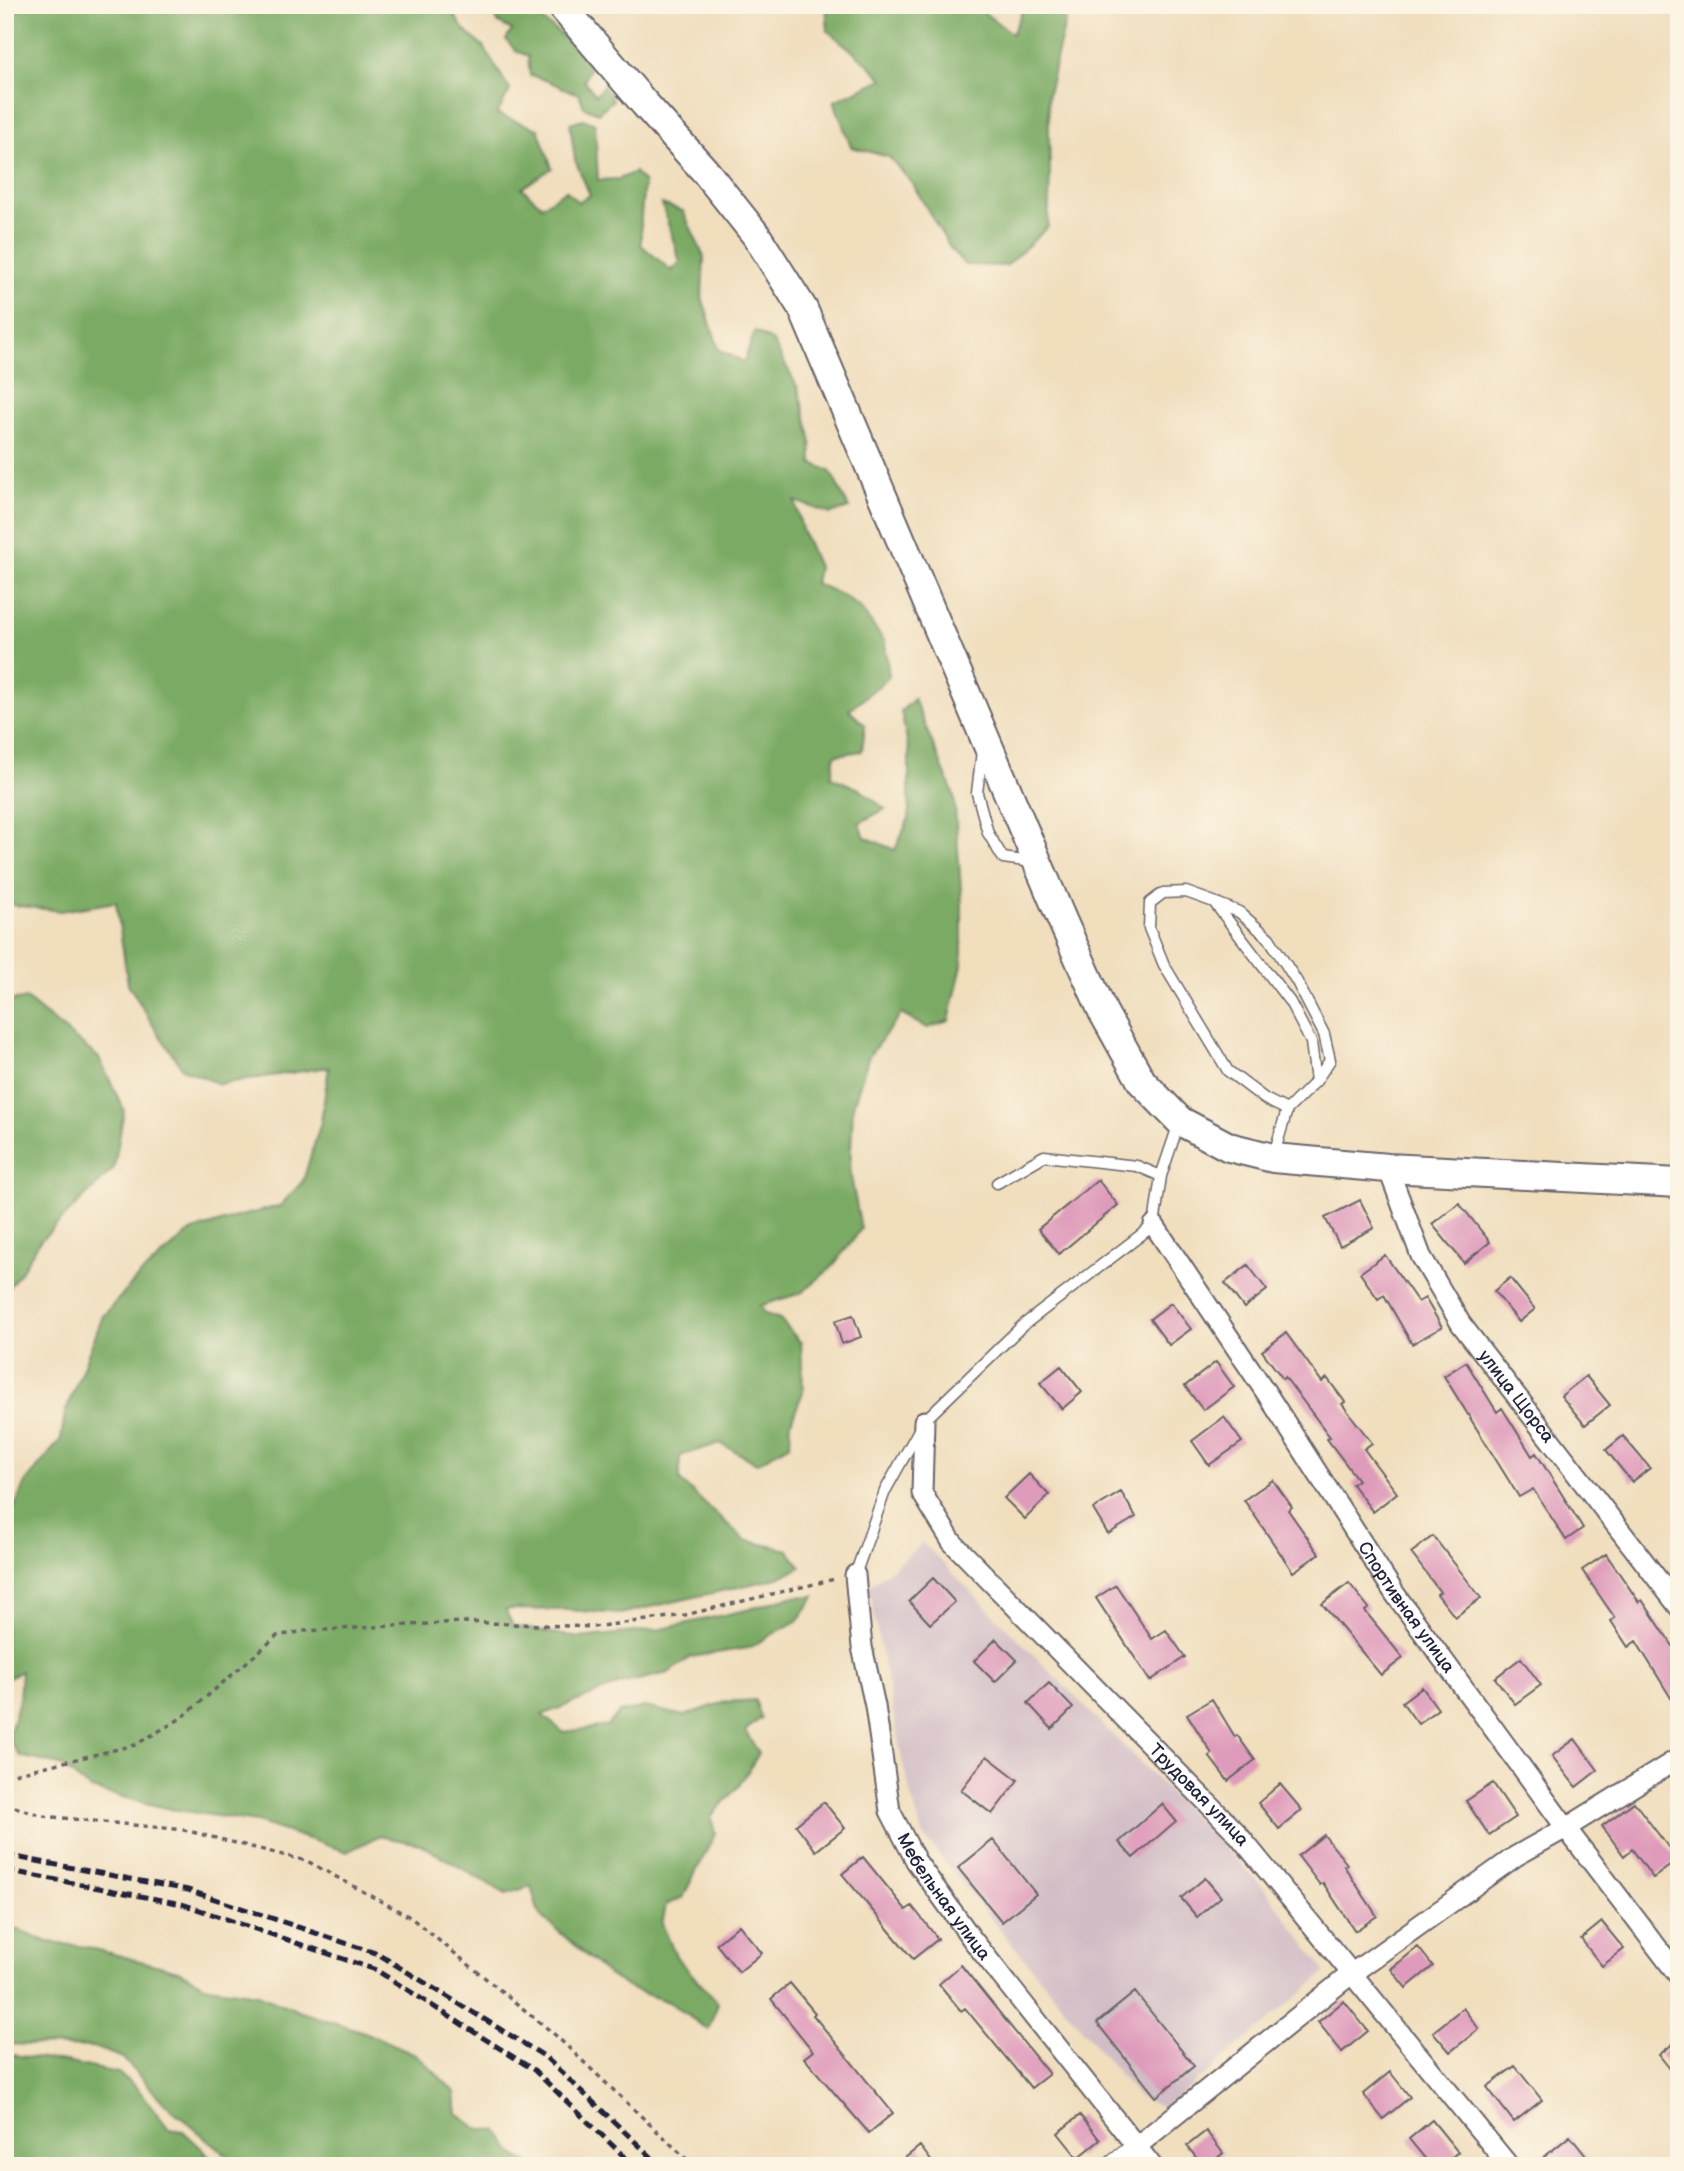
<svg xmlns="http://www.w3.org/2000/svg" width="1684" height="2171" font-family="'Balsamiq Sans',sans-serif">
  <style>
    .industrial { fill: #d2bdc6 }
    .forest { fill: #7aaa63; stroke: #4e664f; stroke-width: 2 }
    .building { fill: #df9bbb }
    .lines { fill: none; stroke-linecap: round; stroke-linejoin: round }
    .lane-casing { stroke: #6a6468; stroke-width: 13 }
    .street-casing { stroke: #6a6468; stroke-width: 23 }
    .secondary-casing { stroke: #6a6468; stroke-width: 32 }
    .path { stroke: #6a6468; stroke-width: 3.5; stroke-dasharray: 5 5; stroke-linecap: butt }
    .lane { stroke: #fff; stroke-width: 10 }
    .street { stroke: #fff; stroke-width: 19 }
    .secondary { stroke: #fff; stroke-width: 28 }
    .rail { stroke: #22223b; stroke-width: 5; stroke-dasharray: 10 5; stroke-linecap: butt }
    .labels { text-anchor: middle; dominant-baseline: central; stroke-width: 5; stroke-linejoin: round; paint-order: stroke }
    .street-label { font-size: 18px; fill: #22223b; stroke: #fcf5e5 }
  </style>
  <rect width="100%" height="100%" fill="#fcf5e5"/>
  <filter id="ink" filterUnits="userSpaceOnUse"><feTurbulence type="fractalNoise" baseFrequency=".0143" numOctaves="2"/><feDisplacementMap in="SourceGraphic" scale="14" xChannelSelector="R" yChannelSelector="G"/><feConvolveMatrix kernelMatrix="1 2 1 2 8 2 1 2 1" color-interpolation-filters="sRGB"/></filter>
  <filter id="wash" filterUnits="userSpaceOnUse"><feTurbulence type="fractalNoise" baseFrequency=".00686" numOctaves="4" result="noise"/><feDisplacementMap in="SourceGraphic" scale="28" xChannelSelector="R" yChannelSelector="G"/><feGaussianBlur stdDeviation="1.57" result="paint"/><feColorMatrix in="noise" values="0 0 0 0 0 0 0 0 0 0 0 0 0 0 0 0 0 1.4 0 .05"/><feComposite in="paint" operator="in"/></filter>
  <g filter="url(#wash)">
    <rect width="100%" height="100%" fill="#f0debd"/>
    <path class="industrial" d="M923 1543 1266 1890 1326 1972 1164 2109 1137 2096 922 1834 903 1765 869 1587Z"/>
    <path class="forest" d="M5 5H448L464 30 484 47 510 90 497 114 538 129 552 168 522 188 542 206 566 190 578 202 590 195 575 160 570 123 583 119 595 124 598 180 619 179 635 172 644 183 641 216V245L672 271 680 262 662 204 683 211 704 257 702 297 719 350 744 362 755 331 773 342 798 388 811 437 812 463 830 471 849 508 831 514 795 501 802 530 818 567 815 583 844 596 860 608 885 642 889 677 849 710 865 725 862 751 835 755 831 777 860 789 885 809 859 823 865 837 895 850 909 818V751L901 711 914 699 954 795 962 903V965L949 1021 927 1028 901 1014 869 1056 853 1106 850 1172 861 1229 832 1267 801 1293 759 1306 766 1314 780 1319 801 1343 803 1392 791 1422 790 1444 757 1463 720 1443 680 1456V1481L745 1540 788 1550 801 1567 778 1578 620 1614 568 1610 505 1609 513 1626 580 1638 662 1629 750 1609 789 1597 815 1596 798 1620 748 1648 691 1657 668 1673 620 1684 542 1715 563 1732 607 1726 619 1713 645 1707 684 1716 724 1702 755 1700 761 1718 745 1731 759 1753 739 1786 711 1816 715 1834 683 1897 666 1905 662 1924 677 1958 718 2003 708 2030 669 2002 631 1989 607 1974 539 1914 531 1886 506 1894 420 1844 378 1836 347 1852 257 1822 170 1809 90 1789 60 1765 20 1756 8 1739 19 1700 21 1671 5 1680V1529L25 1483 61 1439 65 1413 103 1316 140 1275 190 1232 236 1217 280 1206 303 1181 321 1122 329 1067 219 1084 183 1069 156 1030 128 984 116 902 61 911 5 904Z
      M489 5H522L524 10C552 24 571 42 591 65L584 81 596 95 603 86 613 100 598 113 584 107 579 94C561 89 548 78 530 76L528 56 516 51 506 40 512 30 497 22Z
      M826 5H980L982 11 1012 34 1025 5H1069L1048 94 1050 175 1048 227 1006 266 965 265 950 248 912 183 889 157 851 147 834 101 883 79 866 62 828 31Z
      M26 999 99 1058 124 1110 114 1168 39 1242 20 1273 5 1292V1001Z
      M17 1929 48 1942 87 1947 178 1971 208 1987 258 1994 301 2012 367 2033 416 2054 455 2092 457 2113 476 2128 498 2131 512 2152 531 2166H239L164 2103 123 2058 93 2047 5 2044V1931Z
      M5 2054 65 2062 118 2073 138 2089 169 2129 183 2131 220 2166H5Z"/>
    <g id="blocks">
      <path class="building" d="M1098 1180 1118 1205 1059 1254 1038 1229Z
        M1360 1200 1374 1228 1340 1246 1325 1218Z
        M1459 1203 1490 1242 1464 1263 1432 1224Z
        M1385 1255 1418 1302 1425 1298 1442 1327 1412 1344 1384 1295 1378 1299 1360 1273Z
        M1248 1265 1267 1290 1244 1308 1225 1283Z
        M1510 1278 1535 1309 1519 1322 1494 1291Z
        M1171 1303 1191 1329 1169 1345 1150 1319Z
        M853 1315 861 1337 842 1344 835 1321Z
        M1286 1333 1322 1382 1327 1378 1345 1402 1342 1404 1372 1443 1364 1449 1397 1493 1373 1512 1352 1484 1358 1480 1327 1439 1330 1437 1285 1377 1283 1379 1262 1351Z
        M1216 1362 1234 1387 1203 1410 1185 1386Z
        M1466 1362 1497 1412 1502 1408 1532 1456 1536 1453 1583 1528 1566 1540 1533 1489 1519 1497 1444 1376Z
        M1061 1366 1082 1392 1062 1409 1040 1383Z
        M1586 1376 1610 1405 1585 1425 1561 1396Z
        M1224 1417 1242 1442 1209 1465 1192 1441Z
        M1623 1436 1650 1468 1632 1482 1606 1450Z
        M1029 1474 1049 1495 1025 1519 1004 1498Z
        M1273 1480 1292 1507 1288 1510 1319 1554 1293 1572 1244 1500Z
        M1121 1492 1136 1517 1108 1534 1093 1509Z
        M1433 1536 1481 1598 1455 1617 1437 1594 1440 1592 1411 1553Z
        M1606 1554 1639 1602 1642 1600 1679 1655V1711L1636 1641 1628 1647 1611 1621 1615 1618 1582 1570Z
        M933 1578 955 1602 930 1624 909 1601Z
        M1349 1583 1369 1608 1365 1611 1403 1658 1381 1675 1322 1604Z
        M1116 1585 1152 1639 1166 1630 1185 1657 1150 1681 1096 1598Z
        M996 1639 1017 1660 995 1682 974 1661Z
        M1521 1658 1541 1685 1515 1704 1495 1678Z
        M1049 1683 1073 1708 1052 1729 1028 1703Z
        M1422 1687 1438 1709 1418 1724 1402 1702Z
        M1212 1699 1235 1737 1237 1735 1255 1760 1228 1781 1209 1756 1212 1754 1187 1714Z
        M1575 1739 1598 1770 1576 1787 1552 1756Z
        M987 1756 1018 1780 992 1814 961 1790Z
        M1493 1783 1516 1817 1489 1835 1466 1801Z
        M1280 1784 1302 1810 1279 1829 1258 1803Z
        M824 1802 845 1828 816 1851 796 1825Z
        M1634 1802 1678 1860 1653 1878 1632 1849 1624 1856 1602 1826Z
        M1162 1804 1176 1821 1133 1858 1119 1842Z
        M1324 1835 1347 1864 1344 1866 1377 1916 1355 1931 1323 1883 1320 1885 1298 1856Z
        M993 1840 1036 1894 1002 1922 958 1868Z
        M863 1857 906 1910 912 1906 938 1939 913 1959 842 1874Z
        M1205 1878 1221 1897 1197 1917 1181 1898Z
        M1602 1922 1624 1949 1602 1966 1581 1939Z
        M739 1925 762 1953 739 1972 716 1944Z
        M1418 1947 1433 1966 1406 1988 1391 1969Z
        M961 1965 1049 2074 1031 2088 965 2008 961 2011 939 1984Z
        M790 1983 815 2013 813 2015 893 2113 869 2133 804 2058 813 2051 771 1999Z
        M1135 1992 1194 2066 1156 2097 1097 2023Z
        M1344 2001 1368 2031 1342 2052 1318 2022Z
        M1463 2008 1479 2029 1450 2052 1433 2032Z
        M1679 2039V2080L1659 2055Z
        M1515 2066 1542 2100 1514 2122 1487 2087Z
        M1390 2072 1410 2097 1383 2119 1363 2094Z
        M1080 2115 1100 2140 1078 2158 1058 2133Z
        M1432 2120 1458 2152 1441 2166H1431L1409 2139Z
        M1206 2131 1223 2153 1208 2166H1203L1187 2146Z
        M1570 2136 1594 2166H1533Z
        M920 2146 935 2166H895Z"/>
    </g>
  </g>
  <g filter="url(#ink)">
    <use href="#blocks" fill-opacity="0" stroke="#6a6468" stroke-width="2"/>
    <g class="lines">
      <defs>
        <path id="lane" d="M982 751 977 793 988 833 1003 858 1032 862
          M1216 903 1239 912 1269 938 1297 982 1324 1034 1330 1060 1316 1081 1287 1110 1274 1154
          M1287 1110 1265 1099 1228 1071 1164 965 1149 928 1150 903 1163 893 1186 892 1214 902 1290 1002 1311 1042 1316 1081
          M997 1183 1044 1156 1137 1166 1161 1176
          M855 1575 885 1491 924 1421 1022 1326 1154 1225 1161 1176 1179 1123"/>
        <g id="street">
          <path id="s1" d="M1388 1168 1421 1256 1461 1324 1679 1607"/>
          <path id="s2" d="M1154 1225 1267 1394 1395 1594 1566 1828 1679 1976"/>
          <path id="s3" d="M924 1421 922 1493 952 1542 1236 1832 1509 2166"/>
          <path id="s4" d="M855 1575 862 1647 875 1706 890 1811 916 1861 972 1939 1152 2166"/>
          <path d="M1112 2166 1351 1974 1516 1856 1566 1828 1679 1758"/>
        </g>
        <path id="secondary" d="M561 5 644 103 705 171 756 235 803 309 1062 920 1103 1012 1142 1082 1180 1121 1229 1147 1273 1158 1388 1168 1679 1183"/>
      </defs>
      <use href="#lane" class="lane-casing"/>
      <use href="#street" class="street-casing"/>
      <use href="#secondary" class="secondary-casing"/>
      <path class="path" d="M5 1776 135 1745 183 1717 277 1636 305 1631 462 1622 593 1627 685 1615 835 1579
        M5 1804 43 1816 184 1830 307 1861 410 1917 553 2033 694 2166"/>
      <use href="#lane" class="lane"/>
      <use href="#street" class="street"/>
      <use href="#secondary" class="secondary"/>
      <path class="rail" d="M5 1855 188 1890 378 1954 544 2056 661 2166
        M5 1870 182 1904 376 1970 534 2070 634 2166"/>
    </g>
  </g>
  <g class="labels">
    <g class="street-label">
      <text stroke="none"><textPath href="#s1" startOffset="264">улица Щорса</textPath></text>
      <text stroke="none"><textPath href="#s2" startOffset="458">Спортивная улица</textPath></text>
      <text stroke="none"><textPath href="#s3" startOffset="483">Трудовая улица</textPath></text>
      <text stroke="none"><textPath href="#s4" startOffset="340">Мебельная улица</textPath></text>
    </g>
  </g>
  <rect width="1684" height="2171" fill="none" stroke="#fcf5e5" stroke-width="28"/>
</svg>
